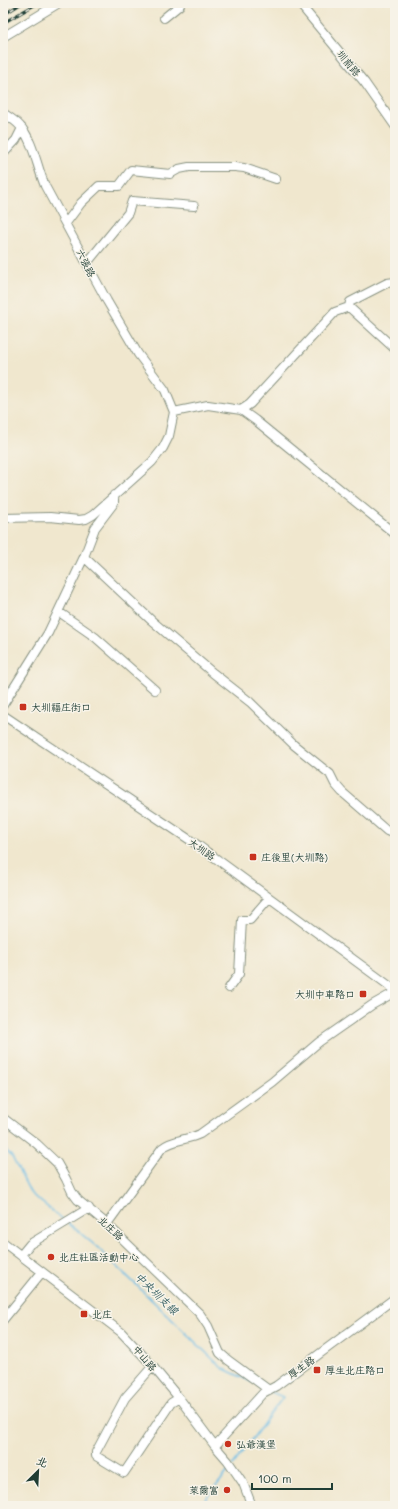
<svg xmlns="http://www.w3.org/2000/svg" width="398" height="1509" font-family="Mali,'LXGW WenKai TC',sans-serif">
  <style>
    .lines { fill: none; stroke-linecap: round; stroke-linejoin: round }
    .stream { stroke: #6cbde7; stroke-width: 1.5 }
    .minor-casing { stroke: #889281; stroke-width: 10 }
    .minor { stroke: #fff; stroke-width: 8 }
    .rail-casing { stroke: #1f3d34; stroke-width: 3 }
    .rail { stroke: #f7f3e8; stroke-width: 1.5; stroke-dasharray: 4.5; stroke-linecap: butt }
    .poi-dot { fill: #c8321e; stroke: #f7f3e8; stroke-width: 1.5 }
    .labels { text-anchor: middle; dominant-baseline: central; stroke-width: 3; stroke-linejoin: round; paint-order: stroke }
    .street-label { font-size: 10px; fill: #1f3d34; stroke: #f7f3e8 }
    .poi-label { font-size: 10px; fill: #1f3d34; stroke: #f7f3e8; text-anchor: start }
    .water-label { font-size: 11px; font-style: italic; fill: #325d61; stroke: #f7f3e8 }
  </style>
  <rect width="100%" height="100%" fill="#f7f3e8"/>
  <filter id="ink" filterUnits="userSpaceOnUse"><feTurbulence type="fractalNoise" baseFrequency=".025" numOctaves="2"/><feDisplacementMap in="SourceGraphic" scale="8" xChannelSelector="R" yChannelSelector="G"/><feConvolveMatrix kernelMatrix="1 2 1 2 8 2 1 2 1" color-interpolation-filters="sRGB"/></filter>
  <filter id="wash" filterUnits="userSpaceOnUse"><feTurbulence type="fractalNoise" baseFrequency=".012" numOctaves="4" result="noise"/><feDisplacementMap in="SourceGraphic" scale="16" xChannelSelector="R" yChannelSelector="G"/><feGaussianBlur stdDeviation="0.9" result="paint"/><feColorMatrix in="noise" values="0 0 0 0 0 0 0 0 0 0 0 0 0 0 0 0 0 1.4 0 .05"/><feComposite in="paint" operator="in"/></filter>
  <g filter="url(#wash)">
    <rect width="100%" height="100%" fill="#f0e7ce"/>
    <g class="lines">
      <path class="stream" d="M3 1147 12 1157 31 1194 64 1220
        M68 1223 97 1247 222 1368 252 1382
        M233 1465 283 1397 271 1392
        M203 1506 205 1500 230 1469"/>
    </g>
  </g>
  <g filter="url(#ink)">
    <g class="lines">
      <defs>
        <path id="minor" d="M299 3 365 83 395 126
          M164 18 180 5V3
          M3 37 59 3
          M3 113C9 117 16 121 20 126 33 140 37 167 45 186L107 301 138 354 165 390 174 412 169 436 163 448 152 462 93 515 86 519 79 520 50 517 3 518
          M3 154 16 140 22 128
          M66 223 81 203 99 186H119L131 170 170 174 179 169 189 167H235L244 168 276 179
          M87 263 128 213 132 201 194 206
          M349 307 395 349
          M241 410 250 404 335 312 349 307 350 302 387 283 395 282
          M174 412 208 405 241 410 255 420 395 534
          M84 557 151 620 213 673 250 702 294 745 330 774 335 784 342 792 387 831 395 834
          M59 612 95 637 155 690
          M3 705 48 633 84 557 95 528 114 503V495
          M3 715 199 846 395 990
          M229 988 239 974 242 920H250L269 898
          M3 1118 37 1144 57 1163 66 1179 72 1192 78 1200 107 1224 200 1314 208 1326 220 1353 228 1360 269 1390
          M107 1224 162 1148C173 1139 188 1140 200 1134L272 1082 319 1042 372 1005 395 992
          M3 1242 121 1332 149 1362 179 1398 215 1446 228 1461 243 1483 252 1506
          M21 1255 30 1244 89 1208
          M3 1320 42 1272
          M152 1367 125 1398 96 1452V1456L124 1473 171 1403 179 1398
          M215 1446 263 1393 276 1386 395 1298"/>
      </defs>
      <use href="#minor" class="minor-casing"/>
      <use href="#minor" class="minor"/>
      <defs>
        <path id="rail" d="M3 15 22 3
          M3 23 38 3"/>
      </defs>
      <use href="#rail" class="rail-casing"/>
      <use href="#rail" class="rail"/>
    </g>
  </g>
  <g class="poi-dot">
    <rect x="19" y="703" width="8" height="8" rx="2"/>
    <rect x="249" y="853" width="8" height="8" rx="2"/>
    <rect x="359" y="990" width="8" height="8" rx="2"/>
    <circle cx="51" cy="1257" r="4"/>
    <rect x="80" y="1310" width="8" height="8" rx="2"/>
    <rect x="313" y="1366" width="8" height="8" rx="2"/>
    <circle cx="228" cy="1444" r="4"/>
    <circle cx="227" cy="1490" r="4"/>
  </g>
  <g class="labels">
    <g class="street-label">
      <text transform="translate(349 63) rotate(50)">圳前路</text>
      <text transform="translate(86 263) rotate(63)">六張路</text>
      <text transform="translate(202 849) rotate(35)">大圳路</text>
      <text transform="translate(111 1228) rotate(43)">北庄路</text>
      <text transform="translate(145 1358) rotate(49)">中山路</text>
      <text transform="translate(301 1367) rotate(-36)">厚生路</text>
    </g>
    <g class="poi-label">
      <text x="31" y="707">大圳福庄街口</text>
      <text x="261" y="857">庄後里(大圳路)</text>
      <text x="355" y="994" text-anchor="end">大圳中車路口</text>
      <text x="59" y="1257">北庄社區活動中心</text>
      <text x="92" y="1314">北庄</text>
      <text x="325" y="1370">厚生北庄路口</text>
      <text x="236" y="1444">弘爺漢堡</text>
      <text x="219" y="1490" text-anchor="end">萊爾富</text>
    </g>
    <g class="water-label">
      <text transform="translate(157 1293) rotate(44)">中央圳支線</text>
    </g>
  </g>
  <rect width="398" height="1509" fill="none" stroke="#f7f3e8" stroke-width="16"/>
  <g transform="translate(38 1471) rotate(24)" stroke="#f7f3e8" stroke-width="3" paint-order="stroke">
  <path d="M0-3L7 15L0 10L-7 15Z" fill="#1f3d34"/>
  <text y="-6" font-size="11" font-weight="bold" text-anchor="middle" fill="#1f3d34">北</text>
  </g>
  <path d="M252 1483v6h80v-6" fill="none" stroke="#1f3d34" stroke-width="2"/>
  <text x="258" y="1483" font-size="12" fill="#1f3d34" stroke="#f7f3e8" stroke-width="3" paint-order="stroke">100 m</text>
</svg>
